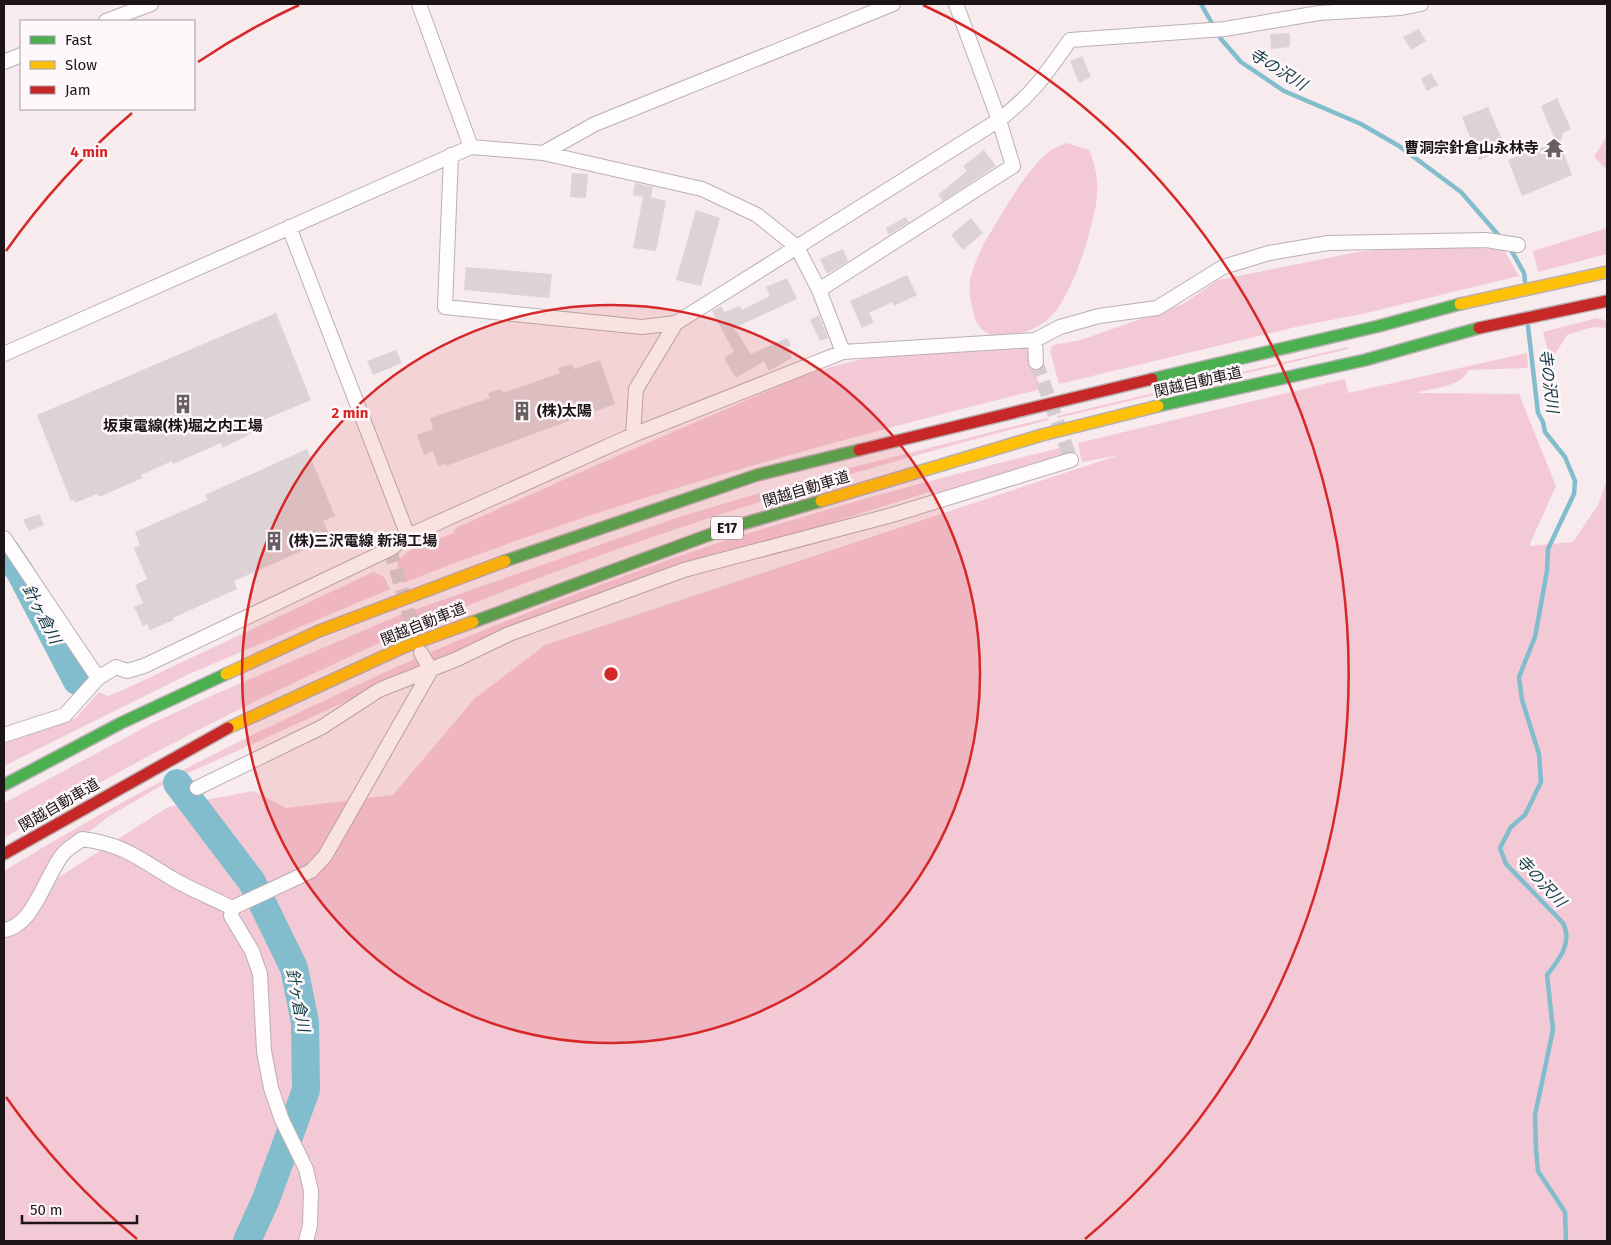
<svg xmlns="http://www.w3.org/2000/svg" width="1611" height="1245" font-family="'Fira Sans','Noto Sans JP',sans-serif">
  <style>
    .green { fill: #f3c9d5 }
    .lines { fill: none; stroke-linecap: round; stroke-linejoin: round }
    .stream { stroke: #81bdcc; stroke-width: 4.5 }
    .river { stroke: #81bdcc; stroke-width: 28 }
    .building { fill: #ddd2d5 }
    .street-tunnel { stroke: #d6cbce; stroke-width: 14; stroke-dasharray: 14 7; stroke-linecap: butt }
    .street-casing { stroke: #bab0b3; stroke-width: 16 }
    .fast-casing { stroke: #bab0b3; stroke-width: 14 }
    .slow-casing { stroke: #bab0b3; stroke-width: 14 }
    .jam-casing { stroke: #bab0b3; stroke-width: 14 }
    .street { stroke: #fefcfc; stroke-width: 14 }
    .fast { stroke: #4caf50; stroke-width: 11 }
    .slow { stroke: #ffc107; stroke-width: 11 }
    .jam { stroke: #c62828; stroke-width: 11 }
    .ring { fill: none; stroke: #d62828; stroke-width: 2.5 }
    .labels { text-anchor: middle; dominant-baseline: central; stroke-width: 5; stroke-linejoin: round; paint-order: stroke }
    .shield { fill: #fef8fa; stroke: #60585b; stroke-width: 1 }
    .shield-label { font-size: 14px; font-weight: bold; fill: #1d1417 }
    .poi-label { font-size: 15px; font-weight: bold; fill: #1d1417; stroke: #fef8fa; text-anchor: start }
    .street-label { font-size: 15px; fill: #1d1417; stroke: #fef8fa }
    .water-label { font-size: 16px; font-style: italic; fill: #103b44; stroke: #fef8fa }
    .centre { fill: #d62828; stroke: #fef8fa; stroke-width: 2.5 }
    .ring-label { font-size: 15px; text-anchor: middle; font-weight: bold; fill: #d62828; stroke: #fef8fa; stroke-width: 5; stroke-linejoin: round; paint-order: stroke }
  </style>
  <rect width="100%" height="100%" fill="#f7ebee"/>
  <path class="green" d="M1607 136V170L1594 157Z
    M1066 143 1089 150C1103 183 1097 204 1088 238 1082 260 1065 307 1046 321 1029 333 996 346 980 327 974 321 973 310 971 302 969 293 969 281 972 272 976 260 982 246 989 235 1004 210 1025 173 1046 154 1051 149 1060 146 1066 143Z
    M1607 228V254L1538 272 1533 251Z
    M1430 244 1504 250 1519 276 1362 314 1300 326 1059 384 1050 351 1053 345 1081 340 1183 304 1218 280 1358 252Z
    M1597 318 1607 321V328L1593 327 1567 335 1552 359H1550L1543 332Z
    M1026 347 1041 389C825 443 610 501 403 583L397 562 407 552 453 533 456 528C545 488 634 448 724 410 771 390 819 366 870 358Z
    M1348 347V349L1058 418 1057 416Z
    M1527 353 1528 368 1469 370C1457 389 1434 387 1416 393L1519 394 1556 486 1529 546 1573 542 1598 505 1607 480V1241H4V871C137 789 277 721 419 657L421 671 378 687 166 783 108 817 63 852 42 888 168 807 254 791 286 808 393 795 474 699 545 645 1119 455 1082 462 1078 443 1345 379 1348 393Z
    M1047 418 1048 420C834 475 624 540 420 625L414 610 679 517 814 477Z
    M1063 447 1066 459 956 491 926 493 684 569 434 663 431 652C502 622 574 594 646 568 782 519 923 482 1063 447Z
    M373 572 384 577 390 589 189 674 4 766V742L76 718 99 692 107 696 123 690Z
    M402 614 409 630C270 691 134 760 4 838V803L151 724 213 695Z"/>
  <g class="lines">
    <path class="stream" d="M1201 4 1221 39 1241 62 1284 91 1361 124 1399 146 1461 192 1501 238
      M1510 248 1524 273 1525 281
      M1528 326 1538 413 1543 422 1545 432 1565 457 1575 481 1574 494 1548 549 1547 571 1535 637 1519 677 1522 700 1539 754 1541 782 1525 815 1511 827 1500 848 1506 864 1563 923C1573 943 1559 960 1547 975L1553 1030 1535 1115 1536 1149 1538 1171 1565 1212 1566 1241"/>
    <path class="river" d="M6 551 20 572 77 681
      M177 783 252 882 294 968 305 1022 306 1090 266 1199 247 1241"/>
  </g>
  <path class="building" d="M1419 29 1426 41 1411 50 1403 37Z
    M1290 33V47L1271 49 1270 34Z
    M1082 56 1091 77 1079 83 1070 61Z
    M1431 73 1438 85 1427 91 1421 79Z
    M1557 98 1571 129 1563 133 1560 143 1572 175 1522 196 1508 160 1555 140 1541 106Z
    M1488 107 1506 149 1479 160 1462 117Z
    M984 150 996 166 943 201 938 195 967 171 963 166Z
    M572 173 588 174 586 198 570 197Z
    M635 183 653 187 651 197 666 201 656 251 633 248 643 197 633 195Z
    M696 210 720 218 701 286 676 280Z
    M906 217 909 222 889 235 886 228Z
    M971 218 983 233 963 250 951 235Z
    M843 249 848 261 827 274 820 259Z
    M466 267 552 274 549 298 464 290Z
    M907 275 917 295 894 306 892 302 869 313 874 322 862 328 850 301Z
    M787 278 797 299 734 328 751 354 787 338 791 345 787 347 792 358 769 371 764 361 736 378 724 358 734 352 712 311 721 306 724 312 740 306 742 310 770 296 766 287Z
    M276 313 311 400 261 421 264 427 223 448 221 443 173 464 172 461 141 475 143 478 99 497 97 494 75 503 74 500 71 501 37 415Z
    M819 315 828 338 820 341 810 320Z
    M396 350 402 363 373 375 367 361Z
    M600 360 615 404 446 466 445 464 438 466 433 451 424 455 417 435 433 429 430 418 490 398 488 393 501 389 503 393 560 373 558 368 572 364 574 369Z
    M307 449 335 516 323 521 331 538 234 581 237 589 173 618 174 620 150 630 147 624 143 626 134 607 143 603 135 585 147 579 134 548 140 545 135 532 208 500 205 495Z
    M39 514 44 525 29 531 23 520Z"/>
  <g class="lines">
    <path class="street-tunnel" d="M1036 362 1071 460
      M390 549 419 647"/>
    <defs>
      <path id="street" d="M419 4 471 147
        M106 21 151 4
        M4 62 21 55
        M543 153 595 124 893 4
        M451 155 445 307 642 327 676 323
        M289 227 408 536
        M819 290 1013 166 999 120 956 4
        M1035 340 1036 362
        M843 352 1035 340 1060 327 1099 316 1157 308 1223 267 1269 253 1328 243 1486 240 1518 245
        M4 354 471 147 543 153 702 189 757 215 797 247 819 290 843 352 633 435
        M4 538 98 678
        M4 735 65 715 98 678 116 667 127 671 144 666 390 549 408 536 633 435 636 389 676 323 999 120C1033 94 1046 74 1070 40L1225 29 1319 13 1401 8 1421 4
        M197 788 322 727 379 690 457 659 509 634 684 570 892 515 1071 460
        M232 908 231 916 252 951 260 974 264 1051 271 1088 282 1120 306 1169 311 1191 310 1225 306 1241
        M232 908 311 871 325 856 431 670 421 653
        M4 930C34 926 46 874 63 854 68 848 76 844 82 839 123 844 140 859 173 879 192 890 213 898 232 908"/>
      <path id="fast" d="M1152 379 1379 326 1460 304
        M1158 406 1365 360 1479 328
        M505 561 757 475 859 450
        M473 622 725 529 821 501
        M4 785 121 723 226 674"/>
      <path id="slow" d="M1460 304 1607 272
        M821 501 1042 435 1158 406
        M226 674 319 631 505 561
        M228 728 404 647 473 622"/>
      <path id="jam" d="M1479 328 1607 301
        M859 450 1152 379
        M4 854 228 728"/>
    </defs>
    <use href="#street" class="street-casing"/>
    <use href="#fast" class="fast-casing"/>
    <use href="#slow" class="slow-casing"/>
    <use href="#jam" class="jam-casing"/>
    <use href="#street" class="street"/>
    <use href="#fast" class="fast"/>
    <use href="#slow" class="slow"/>
    <use href="#jam" class="jam"/>
  </g>
  <circle cx="611" cy="674" r="369" fill="#d62828" fill-opacity=".12"/>
  <g class="ring">
    <circle cx="611" cy="674" r="369"/>
    <path d="M137 1239A738 738 0 0 1 6 1097M6 251A738 738 0 0 1 132 113M198 62A738 738 0 0 1 299 5M923 5A738 738 0 0 1 1085 1239"/>
  </g>
  <defs>
    <symbol id="temple-bare" viewBox="-9 -9 18 18"><path d="M0-6L5-2H3V0L6.5 2.5H4V6H1.5V3h-3V6H-4V2.5H-6.5L-3 0V-2H-5Z" fill="#695f62" stroke="#fef8fa" stroke-width="2.5" paint-order="stroke"/></symbol>
    <symbol id="building-bare" viewBox="-9 -9 18 18"><path d="M-4-6H4V6H1V3H-1V6H-4ZM-2.5-4.3h1.7v1.8h-1.7ZM.8-4.3h1.7v1.8H.8ZM-2.5-1h1.7V.8h-1.7ZM.8-1h1.7V.8H.8Z" fill="#695f62" stroke="#fef8fa" stroke-width="2.5" paint-order="stroke"/></symbol>
  </defs>
  <g fill-rule="evenodd">
    <use href="#temple-bare" x="1540" y="134" width="28" height="28"/>
    <use href="#building-bare" x="169" y="390" width="28" height="28"/>
    <use href="#building-bare" x="508" y="397" width="28" height="28"/>
    <use href="#building-bare" x="260" y="527" width="28" height="28"/>
  </g>
  <g class="labels">
    <rect class="shield" x="711" y="516.5" width="32" height="23" rx="4"/>
    <g class="shield-label">
      <text x="727" y="528">E17</text>
    </g>
    <g class="poi-label">
      <text x="1539" y="148" text-anchor="end">曹洞宗針倉山永林寺</text>
      <text x="537" y="411">(株)太陽</text>
      <text x="183" y="426" text-anchor="middle">坂東電線(株)堀之内工場</text>
      <text x="289" y="541">(株)三沢電線 新潟工場</text>
    </g>
    <g class="street-label">
      <text transform="translate(1198 382) rotate(-13)">関越自動車道</text>
      <text transform="translate(806 489) rotate(-17)">関越自動車道</text>
      <text transform="translate(423 624) rotate(-22)">関越自動車道</text>
      <text transform="translate(59 805) rotate(-30)">関越自動車道</text>
    </g>
    <g class="water-label">
      <text transform="translate(1278 69) rotate(32)">寺の沢川</text>
      <text transform="translate(1549 381) rotate(83)">寺の沢川</text>
      <text transform="translate(42 614) rotate(63)">針ヶ倉川</text>
      <text transform="translate(1541 881) rotate(47)">寺の沢川</text>
      <text transform="translate(298 1000) rotate(79)">針ヶ倉川</text>
    </g>
  </g>
  <circle cx="611" cy="674" r="8" class="centre"/>
  <g class="ring-label">
    <text x="89" y="157">4 min</text>
    <text x="350" y="418">2 min</text>
  </g>
  <rect width="1611" height="1245" fill="none" stroke="#1d1417" stroke-width="10"/>
  <rect x="20" y="20" width="175" height="90" fill="#fef8fa" stroke="#a49d9f"/>
  <rect x="30" y="36" width="25" height="8" fill="#4caf50" stroke="#a49d9f"/>
  <text x="65" y="45" font-size="15" fill="#1d1417">Fast</text>
  <rect x="30" y="61" width="25" height="8" fill="#ffc107" stroke="#a49d9f"/>
  <text x="65" y="70" font-size="15" fill="#1d1417">Slow</text>
  <rect x="30" y="86" width="25" height="8" fill="#c62828" stroke="#a49d9f"/>
  <text x="65" y="95" font-size="15" fill="#1d1417">Jam</text>
  <path d="M22 1215v8h115v-8" fill="none" stroke="#1d1417" stroke-width="2.5"/>
  <text x="30" y="1215" font-size="15" fill="#1d1417" stroke="#fef8fa" stroke-width="4" paint-order="stroke">50 m</text>
</svg>
